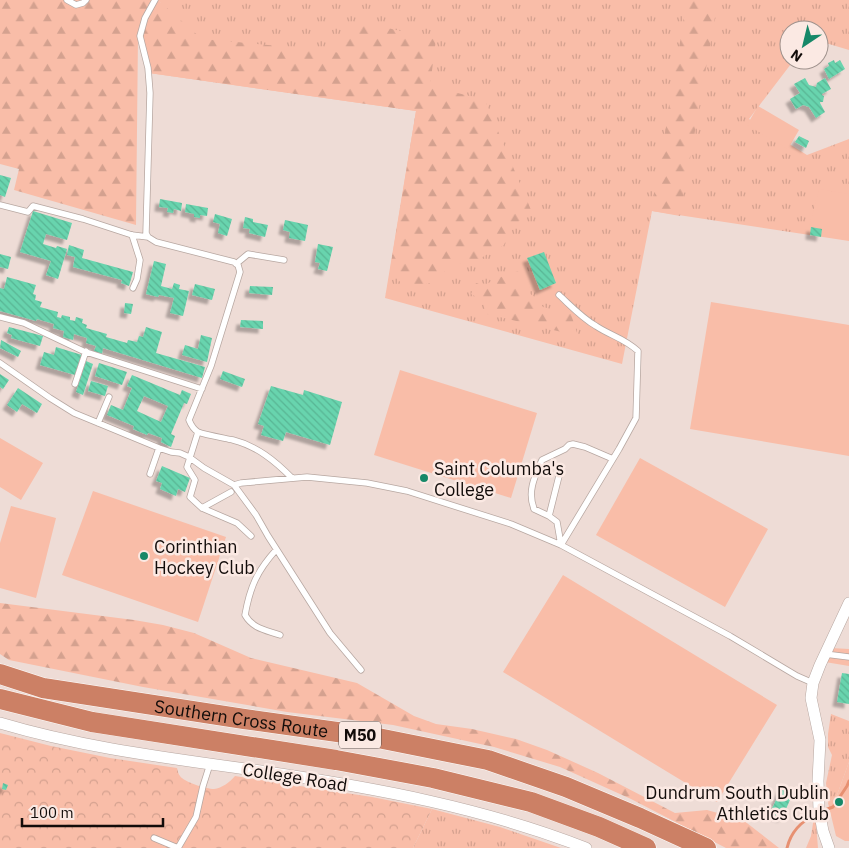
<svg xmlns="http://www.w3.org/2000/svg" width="849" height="848" font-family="'IBM Plex Sans',sans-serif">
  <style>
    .grass { fill: url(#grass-tufts) }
    .forest { fill: url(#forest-firs) }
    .park { fill: url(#park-crowns) }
    .pitch { fill: #f9bda8 }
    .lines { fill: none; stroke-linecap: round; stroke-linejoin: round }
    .stream { stroke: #e79071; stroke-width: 3 }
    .building { fill: url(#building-back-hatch); fill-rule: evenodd; filter: url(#shadow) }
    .service-casing { stroke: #b7a7a1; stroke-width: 7 }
    .minor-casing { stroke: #b7a7a1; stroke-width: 12 }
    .motorway-casing { stroke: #fff; stroke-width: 21 }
    .service { stroke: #fff; stroke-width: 5.5 }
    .minor { stroke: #fff; stroke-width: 11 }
    .motorway { stroke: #cc8065; stroke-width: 20 }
    .poi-dot { fill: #168868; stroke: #fbe9e3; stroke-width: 2 }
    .labels { text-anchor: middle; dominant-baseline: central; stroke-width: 5; stroke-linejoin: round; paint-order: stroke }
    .shield { fill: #fbe9e3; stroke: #584e4b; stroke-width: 1 }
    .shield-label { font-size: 16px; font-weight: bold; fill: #120c0a }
    .poi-label { font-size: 18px; fill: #120c0a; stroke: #fbe9e3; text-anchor: start }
    .street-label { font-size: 18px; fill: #120c0a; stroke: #fbe9e3 }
  </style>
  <defs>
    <pattern id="grass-tufts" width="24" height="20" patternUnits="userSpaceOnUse" patternTransform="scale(1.25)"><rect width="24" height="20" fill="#f9bda8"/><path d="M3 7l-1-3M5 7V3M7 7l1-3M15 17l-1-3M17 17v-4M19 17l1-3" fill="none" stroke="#d4a18f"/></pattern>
    <pattern id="forest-firs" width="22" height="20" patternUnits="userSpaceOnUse" patternTransform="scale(1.25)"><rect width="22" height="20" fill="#f9bda8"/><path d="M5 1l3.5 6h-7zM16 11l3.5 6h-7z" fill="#d4a18f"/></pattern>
    <pattern id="park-crowns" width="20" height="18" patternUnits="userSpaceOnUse" patternTransform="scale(1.25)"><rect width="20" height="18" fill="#f9bda8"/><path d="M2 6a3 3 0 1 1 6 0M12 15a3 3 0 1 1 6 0" fill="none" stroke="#d4a18f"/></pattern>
    <pattern id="building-back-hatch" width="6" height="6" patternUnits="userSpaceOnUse" patternTransform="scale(1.25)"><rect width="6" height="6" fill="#68d4ae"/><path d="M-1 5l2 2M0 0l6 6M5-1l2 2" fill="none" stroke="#59b594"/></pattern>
    <filter id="shadow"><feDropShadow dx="-4.5" dy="4.5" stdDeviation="1" flood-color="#0004"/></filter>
  </defs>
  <rect width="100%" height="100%" fill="#eedcd6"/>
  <path class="grass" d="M158 0H849V50L819 41V30H789V60H794L749 119 807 155 849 139V241L652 211 622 364 385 298 416 111 149 73 161 3Z
    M831 648 849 649V666L825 662Z
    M831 714 849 721V762L837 795 828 803 826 783 832 755 828 747V734Z
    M432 809 500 827 561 848H413Z
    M815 811 818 848H806L811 836Z"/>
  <path class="forest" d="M0 0H158L202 39 324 50 340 53 361 22 436 39 430 86 485 100 531 210 510 230 504 245 470 264H454L430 283 406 289 390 270 416 111 149 73 138 35 136 225 14 190 19 169 0 164Z
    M687 0H718L680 216 652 211Z
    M518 271 525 288 543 307 571 314 578 336 487 314 482 300 471 294 476 283 487 284 495 279Z
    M0 603 134 620 163 625 194 633 251 658 357 683 414 716 436 724 472 729 516 739 547 750 598 773 675 813 707 810 743 820 779 848H726L631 799 560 767 494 747 393 725 287 712 143 687 9 660 0 654Z"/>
  <path class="park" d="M0 733 51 746 110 758 177 768C178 771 178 774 180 776 184 782 206 789 214 789 222 788 230 782 235 776L372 797 432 809 413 848H0Z"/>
  <path class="pitch" d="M758 106 799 130 788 149 747 125Z
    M819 189 849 194V235L822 232V229L809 227Z
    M711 302 849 325V456L690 429Z
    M400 370 537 413 511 498 374 455Z
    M0 438 43 463 21 500 0 487Z
    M640 458 768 529 725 607 596 535Z
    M93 491 226 537 198 622 62 575Z
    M11 506 56 518 36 598 0 588V543Z
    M563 575 777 705 717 802 503 672Z
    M849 762V841H845L836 836 828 803 837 795Z"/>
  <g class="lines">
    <path class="stream" d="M822 811 833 807 847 786 849 781
      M787 848C791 831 801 821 817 814"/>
  </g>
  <path class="building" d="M834 60 835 63 840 60 845 69 829 79 824 69 829 66 828 63Z
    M805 78 809 85 816 87 817 83 825 78 831 89 822 94V95L824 96 823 102H820V103L825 112 816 118 809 107 803 105 796 109 790 99 800 93 794 84Z
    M799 136 809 141 806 148 795 142Z
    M0 175 11 178 5 197 0 195Z
    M160 199 182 203 181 211 174 209 173 213 167 212 168 208 159 207Z
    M186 204 208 208 207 216 200 215V218L194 217V214L185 212Z
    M33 211 72 223 67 240 46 234 43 244 56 248 57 246 67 249 58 279 46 275 51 261 20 252Z
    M215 214 232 219 227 236 218 233 220 224 213 222Z
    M245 217 253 219V222L268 225 265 237 249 233 250 229 243 228Z
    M285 220 308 225 305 241 289 238 290 232 283 230Z
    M811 227 822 229 821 237 810 235Z
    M318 244 333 247 327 271 318 269 320 263 315 262Z
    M69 245 84 250 82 258 133 272 129 286 121 283 122 280 73 267 75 257 67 255Z
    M544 252 556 283 540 290 527 258Z
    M0 254 11 257 8 269 0 267Z
    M154 261 166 264 161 286 172 289 174 283 180 285 179 289 189 291 183 316 170 313 174 298 159 295 158 297 146 294Z
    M7 277 36 285 33 294 36 295 35 300 42 302 40 307 58 312 57 317 61 318 62 315 70 317V320L75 321 76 317 83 319 82 323 87 325 86 328 107 334 106 337 127 343 128 340 137 342 139 336 143 337 146 327 162 332 156 353 205 367 202 378 103 348 102 354 94 351 96 346 86 343 87 338 74 334 73 340 63 337 64 331 53 328 54 324 37 319 36 321 0 311V288L4 289Z
    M195 284 215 289 212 300 192 295Z
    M250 286 273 287 272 295 249 293Z
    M125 303 133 304 131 314 124 313Z
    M241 320 263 321V329L240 327Z
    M9 327 43 336 40 346 11 338 12 335 7 333Z
    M201 335 212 338 207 362 182 355 185 345 198 349Z
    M1 340 21 351 18 357 0 348Z
    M56 347 82 355 75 375 40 365 44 352 54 355Z
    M86 361 93 364 83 395 76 392Z
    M99 363 127 372 122 385 95 376Z
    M223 371 245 379 242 387 220 379Z
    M0 374 9 380 3 389 0 387Z
    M132 375 180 395 182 390 191 394 187 404 184 403 171 434 175 436 171 447 161 442 162 438 148 433 147 435 133 429 134 426 107 415 111 405 123 410 132 388 127 386ZM144 396 168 406 161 422 137 411Z
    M91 381 108 386 105 396 88 391Z
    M271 386 303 395 304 390 342 402 330 445 286 432 283 441 261 435 264 426 258 424Z
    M18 388 42 404 37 413 22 404 17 412 7 405Z
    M162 466 190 478 185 492 178 489 176 496 160 489 162 483 156 481Z
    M842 673 849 674V704L837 702Z
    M3 783 8 785 6 790 2 789Z
    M782 787 793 793 782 818 770 813Z"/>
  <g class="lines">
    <defs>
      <path id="service" d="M67 0 76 5 83 3 86 0
        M155 0 145 18 140 36 148 68 150 93 146 233 148 237 156 242 234 262 238 265 240 272 211 366 189 420C191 425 193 429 198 432 206 435 224 438 233 440 257 446 275 461 292 478
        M0 205 28 212 33 206 83 219 132 235 148 237
        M132 235 140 260 137 279 133 288
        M236 264 248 254 284 260
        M559 295C571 306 582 318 596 326 611 336 624 338 638 351L636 418 619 449 561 545
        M0 317 24 323 83 351 202 389
        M0 363 50 398 74 413 159 448 171 452 180 453 189 457 204 468 234 485 256 515 268 536 330 633 361 670
        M75 384 86 351
        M98 423 109 397
        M198 432 187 467 195 480 190 497 202 508 237 523 251 536
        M150 474 159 448
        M234 485 241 483 307 477 367 483 407 491 511 524 561 545 730 636 797 676 813 683
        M202 508 231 492
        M549 516 559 476
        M561 545 557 522 549 516 534 509C527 491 535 476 542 460L565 449 569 445 573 444 585 447 613 459
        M276 550C257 571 250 587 245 615 253 629 266 630 280 635
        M825 654 849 657
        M154 838 178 848
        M178 848 196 817 203 786 210 764"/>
      <path id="minor" d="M0 723C87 749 177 759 267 772 376 788 484 808 586 848
        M829 848 823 831 819 810 818 781 820 740 811 698 813 683 820 665 849 603"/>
      <g id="motorway">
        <path id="s1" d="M0 674 43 688 244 719 373 737 488 760 566 787 640 818 706 848"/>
        <path d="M0 699 92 722 336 760 433 778 531 802 599 827 646 848"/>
      </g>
    </defs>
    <use href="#service" class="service-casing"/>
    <use href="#minor" class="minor-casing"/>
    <use href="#motorway" class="motorway-casing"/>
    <use href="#service" class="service"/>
    <use href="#minor" class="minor"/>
    <use href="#motorway" class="motorway"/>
  </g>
  <g class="poi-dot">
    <circle cx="424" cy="478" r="5"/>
    <circle cx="144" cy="556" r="5"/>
    <circle cx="839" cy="802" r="5"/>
  </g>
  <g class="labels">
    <rect class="shield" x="339" y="721.5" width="42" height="27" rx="4"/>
    <g class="shield-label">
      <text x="360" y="735">M50</text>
    </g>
    <g class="poi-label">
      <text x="434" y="468">Saint Columba's<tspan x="434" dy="21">College</tspan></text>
      <text x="154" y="546">Corinthian<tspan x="154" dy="21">Hockey Club</tspan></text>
      <text x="829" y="792" text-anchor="end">Dundrum South Dublin<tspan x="829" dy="21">Athletics Club</tspan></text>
    </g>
    <g class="street-label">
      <text stroke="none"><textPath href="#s1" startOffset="246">Southern Cross Route</textPath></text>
      <text transform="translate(295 777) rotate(9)">College Road</text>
    </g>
  </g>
  <g transform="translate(804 45) rotate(215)"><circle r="24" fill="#fbe9e3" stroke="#9e918c"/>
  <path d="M0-4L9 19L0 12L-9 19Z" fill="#168868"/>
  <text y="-8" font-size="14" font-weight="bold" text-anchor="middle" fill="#120c0a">N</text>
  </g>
  <path d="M22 818v8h141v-8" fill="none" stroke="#120c0a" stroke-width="2.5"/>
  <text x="30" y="818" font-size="15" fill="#120c0a" stroke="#fbe9e3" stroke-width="4" paint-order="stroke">100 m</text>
</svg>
